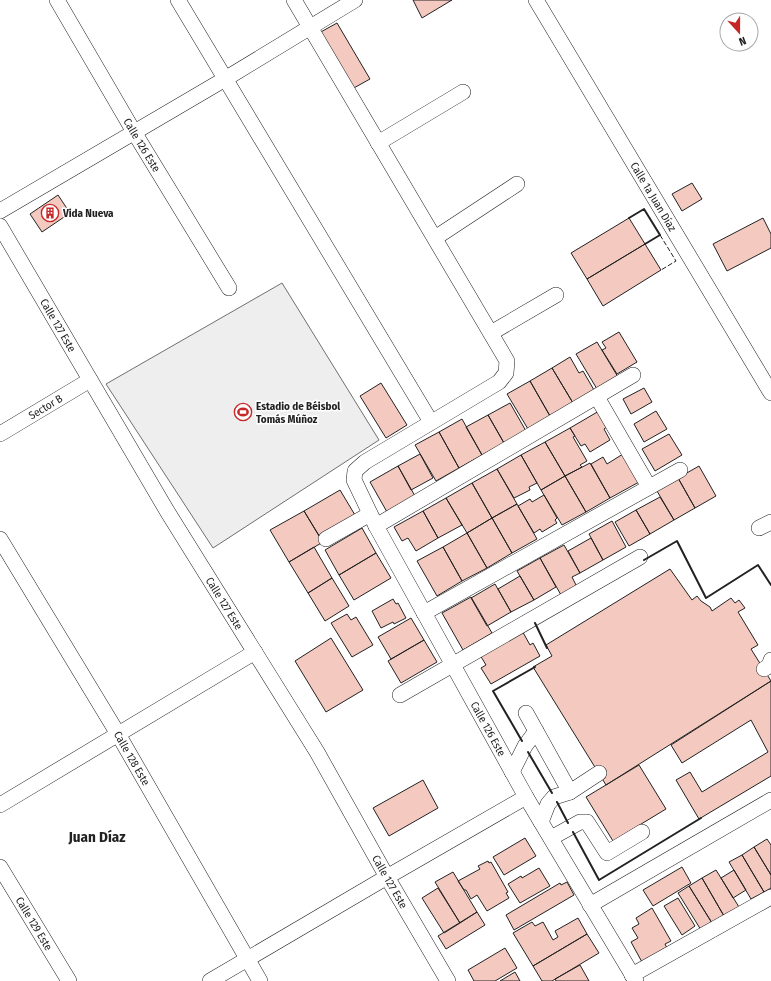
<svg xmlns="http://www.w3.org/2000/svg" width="771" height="981" font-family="'Fira Sans Condensed',sans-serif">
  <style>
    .green { fill: #eee; stroke: #6f6f6f }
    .building { fill: #f3c9c0; stroke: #222 }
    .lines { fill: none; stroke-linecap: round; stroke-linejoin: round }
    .minor-casing { stroke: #222; stroke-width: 16 }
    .minor { stroke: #fff; stroke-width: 15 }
    .fence { stroke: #222; stroke-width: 1; stroke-dasharray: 5 2; stroke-linecap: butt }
    .wall { stroke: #222; stroke-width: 2 }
    .labels { text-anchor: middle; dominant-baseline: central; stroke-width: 3; stroke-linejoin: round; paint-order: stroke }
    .street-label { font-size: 11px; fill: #222; stroke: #fff }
    .poi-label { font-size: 11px; font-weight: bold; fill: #222; stroke: #fff; text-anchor: start }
    .district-label { font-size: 15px; font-weight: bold; fill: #222; stroke: #fff }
  </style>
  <rect width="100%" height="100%" fill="#fff"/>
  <path class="green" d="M282 283 379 440 213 548 106 384Z"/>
  <path class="building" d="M413 0H452L422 18Z
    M337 23 370 79 352 89 319 33Z
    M692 183 702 199 682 211 672 194Z
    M58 195 70 213 42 232 30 214Z
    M629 218 645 244 587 279 571 253Z
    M763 218 771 234V248L727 271 713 244Z
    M645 244 661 270 603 306 587 279Z
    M619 332 637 362 617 374 602 350 606 348 602 342Z
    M597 342 618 377 597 389 576 354Z
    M570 357 579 373 583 371 594 390 573 403 552 368Z
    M552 368 573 403 550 416 530 381Z
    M530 381 550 416 528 429 507 394Z
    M381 383 407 425 386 438 360 396Z
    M644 388 652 402 631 414 623 399Z
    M510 403 526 431 504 443 488 415Z
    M599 411 608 426 604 429 610 440 590 452 585 444 581 446 570 428Z
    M656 411 667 429 644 442 634 424Z
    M488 415 504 443 482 455 466 427Z
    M462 419 482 455 459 468 439 432Z
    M570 428 575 436 573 437 587 461 580 465 582 467 565 476 545 442Z
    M439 432 459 468 436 481 415 445Z
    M669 434 682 455 655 471 642 449Z
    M545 442 565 476 541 490 521 455Z
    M420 454 433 478 411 490 398 466Z
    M623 454 639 482 610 498 591 464 603 457 607 464Z
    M521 455 537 483 529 487 530 490 514 498 497 469Z
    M590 463 610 498 586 512 565 476Z
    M398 466 415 496 387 512 370 482Z
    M699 466 716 496 695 508 678 478Z
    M497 469 517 504 492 518 472 483Z
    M565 476 586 512 562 525 541 490Z
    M678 478 695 508 674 520 657 491Z
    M472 483 492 518 467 533 446 498Z
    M340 490 355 515 319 536 304 511Z
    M544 495 557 518 555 520 557 523 542 532 540 529 534 533 518 506 530 499 532 502Z
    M660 497 674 520 650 534 636 510Z
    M446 498 462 525 438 538 423 511Z
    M517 504 537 539 512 553 492 518Z
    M636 510 650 534 629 546 615 522Z
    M304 511 323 542 289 562 270 530Z
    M423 511 438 538 416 551 408 538 402 541 394 527Z
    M492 518 512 553 487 568 467 533Z
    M612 521 626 547 603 560 589 534Z
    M362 528 376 553 339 575 325 550Z
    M467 533 487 568 462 581 443 547Z
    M591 538 603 560 580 573 568 551Z
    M564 545 580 573 572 577 577 587 561 595 540 558Z
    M314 547 332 578 308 593 289 562Z
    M443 547 462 581 437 596 417 561Z
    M376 553 391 578 354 600 339 575Z
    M540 558 556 587 534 600 517 571Z
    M670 569 692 600 697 596 701 601 710 607 712 611 731 598 735 603 739 600 745 608 738 612 758 645 751 649 771 681 606 785 533 667 552 656 546 645Z
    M520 576 534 600 511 612 498 589Z
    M332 578 349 606 325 621 308 593Z
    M495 584 511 612 487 626 471 598Z
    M471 597 492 633 463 650 442 613Z
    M393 599 396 604 398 603 406 618 394 624 393 622 381 628 372 611Z
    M347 614 351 620 356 617 373 645 352 657 331 623Z
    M411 618 424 640 391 659 378 637Z
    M520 627 530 645 533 643 540 656 491 684 481 668 486 665 480 655Z
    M331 638 363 690 326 712 295 661Z
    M424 640 437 662 401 683 388 661Z
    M771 681V776L699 819 676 780 690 772 702 792 768 752 751 720 682 763 671 745Z
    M639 765 666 809 613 841 586 797Z
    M423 780 438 808 389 836 373 808Z
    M525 838 536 856 504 875 493 857Z
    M767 839 771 845V875L754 847Z
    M754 847 771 875V888L764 892 742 855Z
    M742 855 764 892 751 899 729 862Z
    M488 861 489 863 491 862 508 892 506 893 509 898 487 911 477 895 471 899 466 890H464L458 881 480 869 478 866Z
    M682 867 691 883 653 906 643 890Z
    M539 868 550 886 520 903 508 884 521 876 522 878Z
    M716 870 739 907 724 916 702 878Z
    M734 870 746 890 733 898 721 878Z
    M453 872 477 912 460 923 435 882Z
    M702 878 724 916 712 923 689 886Z
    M567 882 574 895 514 930 506 915 560 883 561 885Z
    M689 886 712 923 701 930 678 893Z
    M438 888 460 923 444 933 422 898Z
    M678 898 695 926 682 935 664 906Z
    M652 908 671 941 665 944 667 948 642 962 631 942 638 938 632 928 639 924 636 918Z
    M477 912 485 925 446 949 438 936Z
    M578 918 587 934 533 966 513 933 532 922 535 926 543 922 553 940 558 937 555 931Z
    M587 934 599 953 552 981H542L533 966Z
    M505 948 517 968 495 981H474L468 970Z
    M580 965 589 981H556L555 979Z
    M515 972 520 981H500Z"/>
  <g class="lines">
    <defs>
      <g id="minor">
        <path id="s1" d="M57 0 134 132 229 288"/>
        <path d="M178 0 431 422"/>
        <path id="s2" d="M294 0 507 361 506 373 499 382 365 462 355 471 354 480 376 526 526 797 636 981"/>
        <path id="s3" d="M536 0 771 393"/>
        <path d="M378 143 463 92"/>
        <path d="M0 211 225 79 355 0"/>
        <path id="s4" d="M0 226 167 511 317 752 387 877 448 981"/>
        <path d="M435 238 517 184"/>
        <path d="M491 333 556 295"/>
        <path d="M597 397 649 487"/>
        <path id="s5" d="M0 434 90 380"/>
        <path d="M376 526 633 375"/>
        <path d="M759 528 771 522"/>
        <path id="s6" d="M0 539 118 734 260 981"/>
        <path d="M326 539 370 514"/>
        <path d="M424 613 680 470"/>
        <path d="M764 669 769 666 771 660"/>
        <path d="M400 695 640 557"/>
        <path d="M526 713 570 792"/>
        <path d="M512 772 525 746 536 731"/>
        <path d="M0 805 255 652"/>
        <path d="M541 822 548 804 554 797 570 792 599 773"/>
        <path d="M551 838 580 822H587L607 853 642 832"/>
        <path id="s7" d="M0 867 69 981"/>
        <path d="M590 905 771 800"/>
        <path d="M632 975 771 897"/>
        <path d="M210 981 387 877 526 797"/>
      </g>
    </defs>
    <use href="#minor" class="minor-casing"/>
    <use href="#minor" class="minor"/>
    <path class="fence" d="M660 235 676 261 661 270"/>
    <path class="wall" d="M629 218 644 209 660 235 645 244
      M644 560 677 541 706 598 758 565 771 585
      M535 623 547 648
      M522 741 493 691 535 667
      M528 752 552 793
      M557 802 568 823
      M573 832 599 880 701 818"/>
  </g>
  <defs>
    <symbol id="building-ring" viewBox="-11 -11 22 22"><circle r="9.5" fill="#fff" stroke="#c62828" stroke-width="1.5"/><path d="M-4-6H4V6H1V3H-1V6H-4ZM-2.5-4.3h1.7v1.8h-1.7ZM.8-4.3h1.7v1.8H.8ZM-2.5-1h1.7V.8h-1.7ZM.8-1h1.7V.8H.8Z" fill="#c62828"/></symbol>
    <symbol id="stadium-ring" viewBox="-11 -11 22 22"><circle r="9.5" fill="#fff" stroke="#c62828" stroke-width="1.5"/><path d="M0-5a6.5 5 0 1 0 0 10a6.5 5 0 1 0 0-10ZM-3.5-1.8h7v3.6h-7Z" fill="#c62828"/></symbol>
  </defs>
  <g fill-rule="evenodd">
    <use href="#building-ring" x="40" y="203" width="20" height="20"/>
    <use href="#stadium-ring" x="233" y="402" width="20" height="20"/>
  </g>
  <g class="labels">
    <g class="street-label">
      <text stroke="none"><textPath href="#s1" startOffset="168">Calle 126 Este</textPath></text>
      <text stroke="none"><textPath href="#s3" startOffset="229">Calle 1a Juan Díaz</textPath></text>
      <text stroke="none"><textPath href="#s4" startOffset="115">Calle 127 Este</textPath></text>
      <text stroke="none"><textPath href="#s5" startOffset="53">Sector B</textPath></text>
      <text stroke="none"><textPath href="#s4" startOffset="439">Calle 127 Este</textPath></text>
      <text stroke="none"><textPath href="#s2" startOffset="904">Calle 126 Este</textPath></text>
      <text stroke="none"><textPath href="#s6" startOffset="256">Calle 128 Este</textPath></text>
      <text stroke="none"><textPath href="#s4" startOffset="763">Calle 127 Este</textPath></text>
      <text stroke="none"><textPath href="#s7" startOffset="66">Calle 129 Este</textPath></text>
    </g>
    <g class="poi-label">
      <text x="63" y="213">Vida Nueva</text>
      <text x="256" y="406">Estadio de Béisbol<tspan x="256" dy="13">Tomás Múñoz</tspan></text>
    </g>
    <g class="district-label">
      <text x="97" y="837">Juan Díaz</text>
    </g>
  </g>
  <g transform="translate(739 32) rotate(159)"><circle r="19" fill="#ffffff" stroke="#a7a7a7"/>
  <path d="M0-3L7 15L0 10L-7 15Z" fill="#c62828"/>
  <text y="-6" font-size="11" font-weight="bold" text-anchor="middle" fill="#222222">N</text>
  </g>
</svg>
